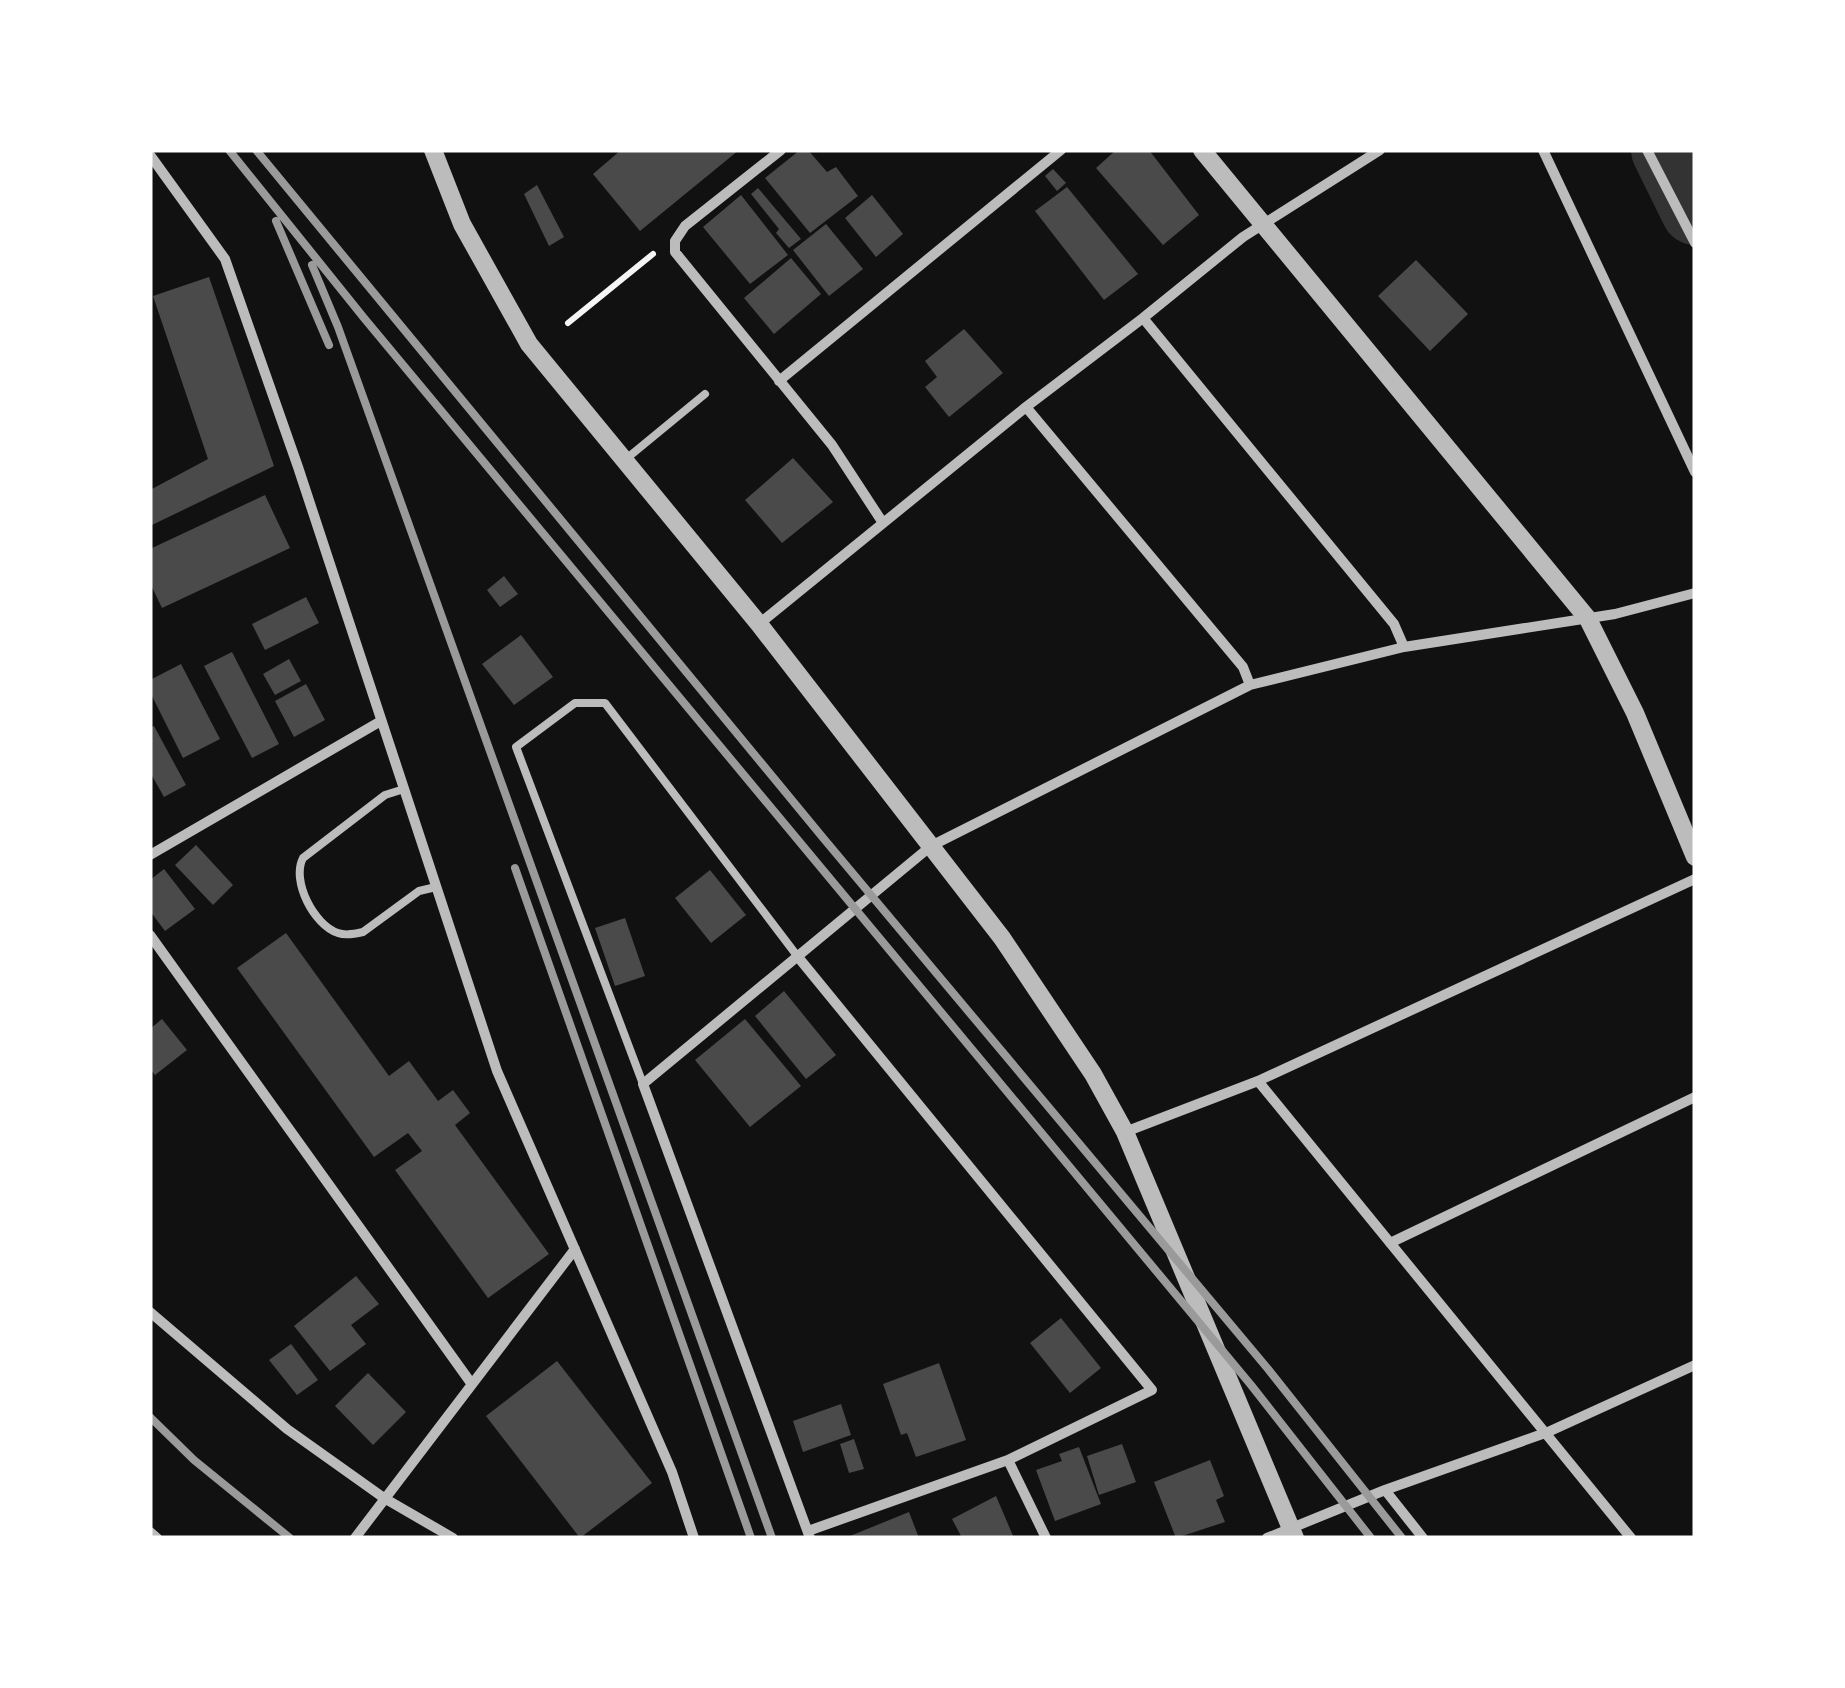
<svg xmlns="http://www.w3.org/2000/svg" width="1845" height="1688" font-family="Arial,sans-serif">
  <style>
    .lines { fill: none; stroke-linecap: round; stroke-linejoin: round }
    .river { stroke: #333; stroke-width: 68 }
    .building { fill: #4a4a4a }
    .path { stroke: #f5f5f5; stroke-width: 6 }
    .service { stroke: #bcbcbc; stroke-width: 8 }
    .minor { stroke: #bcbcbc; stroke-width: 10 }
    .tertiary { stroke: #bcbcbc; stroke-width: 18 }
    .rail { stroke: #9a9a9a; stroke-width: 8 }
  </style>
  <rect width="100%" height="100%" fill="#111"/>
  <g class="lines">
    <path class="river" d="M1665 150 1695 211"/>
  </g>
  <path class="building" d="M621 150H739L640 231 593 174Z
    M800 150H808L827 172 836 167 858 196 810 233 765 178Z
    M1116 150H1149L1199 215 1163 245 1096 168Z
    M1053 169 1066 183 1057 191 1045 176Z
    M537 185 564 237 549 246 524 194Z
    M1067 187 1138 274 1104 300 1035 211Z
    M758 188 801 239 789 248 776 233 779 229 751 194Z
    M741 195 788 255 750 284 703 227Z
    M872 195 903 234 876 257 845 218Z
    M826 224 863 269 829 296 793 250Z
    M791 258 821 294 774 334 744 298Z
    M1416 260 1468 314 1430 351 1378 296Z
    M209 277 274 466 150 526V490L208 459 153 296Z
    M964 329 1003 373 949 417 925 387 937 377 925 361Z
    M793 458 833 502 782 543 745 500Z
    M265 495 290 548 162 608 150 583V549Z
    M504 576 518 594 500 607 487 590Z
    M306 597 319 623 265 650 252 624Z
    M521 635 553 677 514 705 482 664Z
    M232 652 279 744 252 758 204 666Z
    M289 659 301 681 275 695 263 674Z
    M181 664 220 739 183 758 150 692V680Z
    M306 684 325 720 294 737 275 701Z
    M154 726 186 785 164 797 150 772V728Z
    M196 845 233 885 213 905 175 865Z
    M164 869 195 909 165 931 150 911V880Z
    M710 870 746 915 711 943 675 898Z
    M625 918 645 976 615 986 595 928Z
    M286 933 389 1076 409 1061 438 1101 453 1090 470 1113 455 1125 549 1254 488 1298 395 1170 422 1151 408 1133 374 1157 237 968Z
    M784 991 836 1055 806 1079 755 1016Z
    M162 1019 187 1050 155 1075 150 1069V1029Z
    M745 1019 801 1086 750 1127 695 1060Z
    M356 1276 379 1304 351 1325 366 1344 330 1371 294 1326Z
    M1061 1318 1101 1368 1070 1393 1030 1343Z
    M291 1344 318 1380 297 1395 269 1360Z
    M557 1361 652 1483 580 1538 486 1416Z
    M939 1363 966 1440 916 1457 907 1433 901 1435 883 1384Z
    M368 1373 406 1412 373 1445 335 1406Z
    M841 1404 851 1435 803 1452 793 1421Z
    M854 1439 864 1469 849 1473 840 1444Z
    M1122 1444 1136 1482 1099 1495 1087 1456Z
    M1079 1447 1101 1504 1055 1521 1036 1470 1062 1461 1059 1454Z
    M1210 1460 1224 1496 1216 1500 1225 1522 1176 1538 1154 1482Z
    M996 1496 1014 1538H962L952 1519Z
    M909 1512 919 1538H845Z"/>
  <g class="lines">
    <path class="path" d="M568 323 653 254"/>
    <path class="service" d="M626 459 705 394
      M404 789 385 795 303 858C291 881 314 925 338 933 346 936 355 934 363 932L419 891 436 887
      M643 1084 516 747 575 703H605L798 957"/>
    <path class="minor" d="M781 150 685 226 675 241V252L832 445 883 523
      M1543 150 1695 472
      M1647 150 1695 243
      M150 155 225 259 298 467 497 1071 672 1472 694 1538
      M1143 318 1394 624 1404 647
      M779 381 1061 150
      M1026 407 1243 667 1250 685
      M759 624 1026 407 1143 318 1243 237 1380 150
      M150 855 381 721
      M150 935 471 1383
      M798 957 1152 1390 1008 1460 808 1531
      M1258 1081 1631 1538
      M1125 1132 1258 1081 1695 879
      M1390 1243 1695 1097
      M150 1312 287 1429 384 1498 453 1538
      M1008 1460 1046 1538
      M1385 1490 1423 1538
      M150 1532 157 1538
      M355 1538 575 1249
      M810 1538 643 1084 931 846 1250 685 1404 647 1615 614 1695 593
      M1267 1538 1385 1490 1548 1432 1695 1365"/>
    <path class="tertiary" d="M433 150 462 224 529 344 759 624 1002 938 1093 1074 1125 1132 1295 1538
      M1202 150 1588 619 1635 713 1695 857"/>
    <path class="rail" d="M229 150 364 318 1251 1385 1371 1538
      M256 150 824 839 1268 1369 1402 1538
      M276 221 329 345
      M312 265 338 327 772 1538
      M515 868 751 1538
      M150 1417 194 1460 290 1538"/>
  </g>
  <rect width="1845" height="1688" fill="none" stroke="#ffffff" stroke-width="305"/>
</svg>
